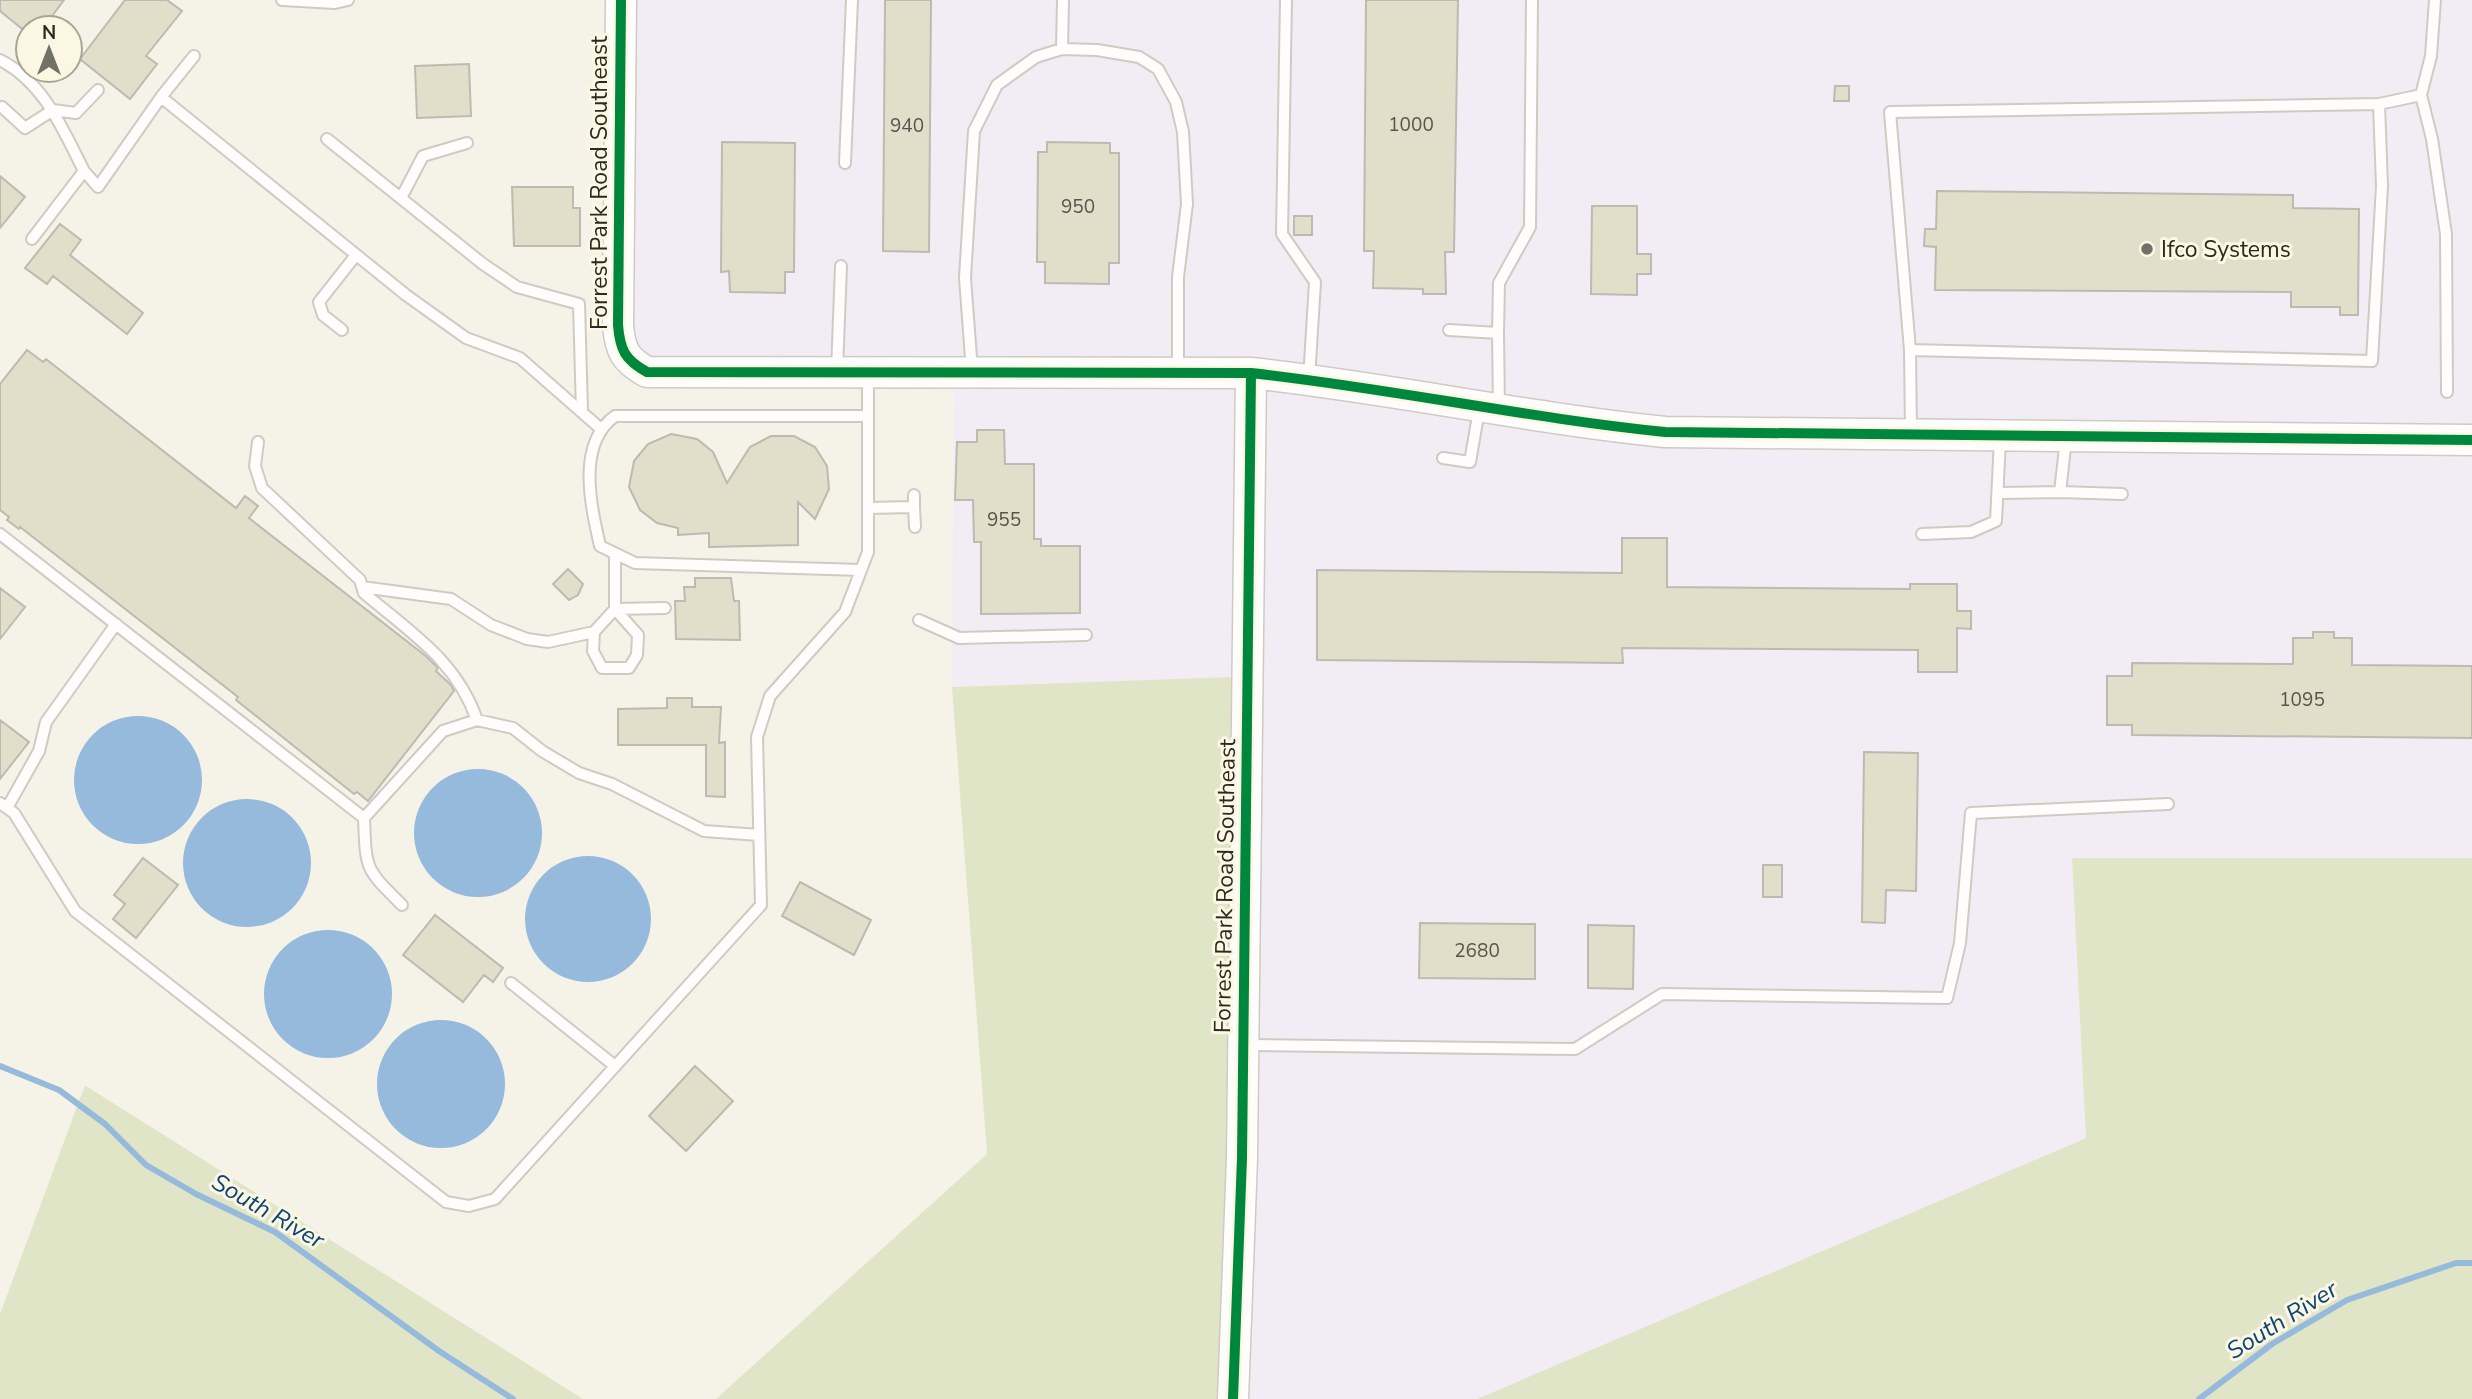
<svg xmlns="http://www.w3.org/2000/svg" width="2472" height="1399" font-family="'Nunito Sans',sans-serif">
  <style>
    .industrial { fill: #f2edf4 }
    .green { fill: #e1e5c8 }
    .water { fill: #96badb }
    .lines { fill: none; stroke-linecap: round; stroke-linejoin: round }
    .stream { stroke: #96badb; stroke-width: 6 }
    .building { fill: #e1deca; stroke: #bcbab1; stroke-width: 2 }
    .lane-casing { stroke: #cdcbc3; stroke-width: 14 }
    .secondary-casing { stroke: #cdcbc3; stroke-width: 33 }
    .lane { stroke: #fefdfc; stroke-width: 10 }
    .secondary { stroke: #fefdfc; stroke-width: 30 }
    .cycleway-casing { stroke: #fbf7e2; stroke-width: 15 }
    .cycleway { stroke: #00873e; stroke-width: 10 }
    .poi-dot { fill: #727067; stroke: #fbf7e2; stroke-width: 2.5 }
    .labels { text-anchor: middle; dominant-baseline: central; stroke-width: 6; stroke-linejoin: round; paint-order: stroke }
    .number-label { font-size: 19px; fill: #58564c }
    .street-label { font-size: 23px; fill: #2b2922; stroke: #fbf7e2 }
    .poi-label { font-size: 23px; fill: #2b2922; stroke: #fbf7e2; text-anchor: start }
    .water-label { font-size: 24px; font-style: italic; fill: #0b4476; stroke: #fbf7e2 }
  </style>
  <rect width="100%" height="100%" fill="#f5f3e8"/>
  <path class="industrial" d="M616 0H2472V858L2072 859 2086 1138 1477 1399H1231L1258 676 952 687 954 379H618Z"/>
  <path class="green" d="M1258 676 1231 1399H716L987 1154 952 687Z
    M2072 858H2472V1399H1477L2086 1138Z
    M85 1085 86 1086 583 1399H0V1314Z"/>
  <path class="water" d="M74 780a64 64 0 1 1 128 0a64 64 0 1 1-128 0Z
    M414 833a64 64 0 1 1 128 0a64 64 0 1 1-128 0Z
    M183 863a64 64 0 1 1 128 0a64 64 0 1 1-128 0Z
    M525 919a63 63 0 1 1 126 0a63 63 0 1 1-126 0Z
    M264 994a64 64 0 1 1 128 0a64 64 0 1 1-128 0Z
    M377 1084a64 64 0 1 1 128 0a64 64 0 1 1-128 0Z"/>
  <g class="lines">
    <path class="stream" d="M0 1066 59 1090 105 1124 146 1165 196 1194 275 1232 439 1351 513 1399
      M2199 1399 2272 1344 2347 1300 2456 1263H2472"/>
  </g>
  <path class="building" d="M0 0H64L43 28H21L0 11Z
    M125 0H167L182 11 146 56 157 64 130 99 80 59Z
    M885 0H931L929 252 883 251Z
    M1366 0H1458L1454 252H1445L1446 294H1423V289L1373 288 1374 251H1364Z
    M469 64 471 116 417 118 415 66Z
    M1835 86H1849V101H1834Z
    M722 142 795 143 794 272H785V293L730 292 729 271 721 272Z
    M1047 142 1110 143V153H1119V263H1109V284L1045 283V262H1037L1038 152H1047Z
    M0 176 25 197 0 228Z
    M512 187H573V208H580V246H514Z
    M1937 191 2293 195V208L2359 209 2358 315H2340V307H2291V292L1935 290 1936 247 1924 246 1925 229H1936Z
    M1592 206H1637V254H1651V274H1637V295L1591 294Z
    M1294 216H1312V235H1294Z
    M60 224 81 240 70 255 143 313 127 334 53 276 47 284 25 268Z
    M27 350 43 362 46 359 236 508 245 496 258 506 249 518 427 657 438 668 436 671 451 685 454 691 368 801 357 792 354 794 236 700 238 697 20 527 19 529 7 520 9 517 0 510V384Z
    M977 430H1004L1005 464H1034V539H1041V546H1080V613L981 614V542H974L973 500H955L957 442H977Z
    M671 434 697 439 713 452 727 483 750 447 771 436H794L815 447 827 466 829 489 815 519 798 502V545L709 547V533L678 535V528L657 523 640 510 629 487 634 461 648 444Z
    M1622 538H1667V587L1910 589V584H1957V611H1971V629L1957 628V672H1918V650L1622 648 1623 663 1317 660V570L1622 573Z
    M568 569 583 584 578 595 569 600 553 584Z
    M695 578H731L734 601H739L740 640 676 639 675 601H685L684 587H695Z
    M0 588 25 607 0 639Z
    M2313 632H2334V638H2352V665L2472 666V738L2132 735V725H2107V676H2132V663L2293 664V638H2313Z
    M667 698H692V707H721L719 743 725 742V797L706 796V745H618V709L667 708Z
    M0 720 29 742 0 779Z
    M1864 752 1918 753 1916 891 1886 890 1885 923 1862 922Z
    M143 858 178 885 136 938 113 919 125 904 114 895Z
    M1763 865H1782V897H1763Z
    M800 882 871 920 854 955 782 916Z
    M435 915 503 968 493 982 484 975 463 1002 403 955Z
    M1420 923 1535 924V979L1419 978Z
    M1588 925 1634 926 1633 989 1588 988Z
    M695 1066 733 1101 686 1151 649 1116Z"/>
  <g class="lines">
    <defs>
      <path id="lane" d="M282 0 335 3 348 0
        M1286 0 1282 234 1315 282 1309 379
        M1062 49 1063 0
        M0 60C44 82 63 130 84 171L32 239
        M2421 95 2432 139 2446 234 2447 392
        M161 97 406 295 466 338 520 358 601 429
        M2379 104 2421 95 2431 56 2435 0
        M2 107 25 128 53 110 76 113 98 90
        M327 139 483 264 517 287 579 304 582 412
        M845 163 852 0
        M84 171 98 187 161 97 194 56
        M401 198 423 156 467 143
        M342 330 323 315 319 302 356 255
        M1449 330 1498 333 1499 408
        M1498 333 1499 283 1530 227 1532 0
        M1910 350 1890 112 2379 104 2382 186 2372 361 1910 350 1911 432
        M837 370 841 266
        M972 371 965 278 974 131 997 85 1036 57 1062 49 1097 50 1139 57 1158 69 1176 102 1183 132 1187 204 1178 277V369
        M2066 439 2060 492 2122 494
        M258 442 255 466 262 488 360 580 364 593C411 633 456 660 477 720
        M1443 458 1470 462 1479 410
        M1998 493 2060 492
        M914 507 915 527
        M868 508 914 507V495
        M0 534 364 818
        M1922 534 1971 532 1996 521 2000 439
        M615 554V609L665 608
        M861 570 635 563 600 546C591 506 576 444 615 416H868
        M362 587 451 599 491 625 527 639 548 642 594 632
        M615 609 638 635 637 655 629 668H602L593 651 594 632Z
        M919 620 959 638 1086 635
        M0 803 14 813 75 911 446 1202 469 1206 495 1199 761 905 757 737 770 696 845 612 868 552V374
        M7 808 39 751 46 722 116 624
        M402 905C365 868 366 871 364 818L443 731 477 720 513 728 542 751 579 773 612 784 704 831 759 835
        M511 983 615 1066
        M1247 1045 1575 1049 1662 994 1947 998 1960 943 1971 813 2168 804"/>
      <path id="secondary" d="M621 0 618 325C620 350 625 360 647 372L1251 373C1390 388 1527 418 1665 432L2472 440
        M1233 1399 1242 1158 1251 373"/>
    </defs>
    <use href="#lane" class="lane-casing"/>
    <use href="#secondary" class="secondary-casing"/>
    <use href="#lane" class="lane"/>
    <use href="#secondary" class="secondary"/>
    <defs>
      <path id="cycleway" d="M621 0 618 325C620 350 625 360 647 372L1251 373C1390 388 1527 418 1665 432L2472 440
        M1233 1399 1242 1158 1251 373"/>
    </defs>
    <use href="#cycleway" class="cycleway-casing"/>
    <use href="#cycleway" class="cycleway"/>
  </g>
  <circle class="poi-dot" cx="2147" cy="249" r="7"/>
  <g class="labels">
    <g class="number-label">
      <text x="1411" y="125">1000</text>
      <text x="907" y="126">940</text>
      <text x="1078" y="207">950</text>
      <text x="1004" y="520">955</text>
      <text x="2302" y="700">1095</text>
      <text x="1477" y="951">2680</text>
    </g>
    <g class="street-label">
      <text transform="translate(599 183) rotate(-90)">Forrest Park Road Southeast</text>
      <text transform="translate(1225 886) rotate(-89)">Forrest Park Road Southeast</text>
    </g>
    <g class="poi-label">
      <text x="2161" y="249">Ifco Systems</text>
    </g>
    <g class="water-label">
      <text transform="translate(268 1211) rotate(30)">South River</text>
      <text transform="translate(2282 1320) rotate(-32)">South River</text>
    </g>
  </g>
  <g transform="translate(49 49)"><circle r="33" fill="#fbf7e2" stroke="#a8a595" stroke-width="2"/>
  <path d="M0-5L12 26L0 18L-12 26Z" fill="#727067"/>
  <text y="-10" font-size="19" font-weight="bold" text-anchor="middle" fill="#2b2922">N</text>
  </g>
</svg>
